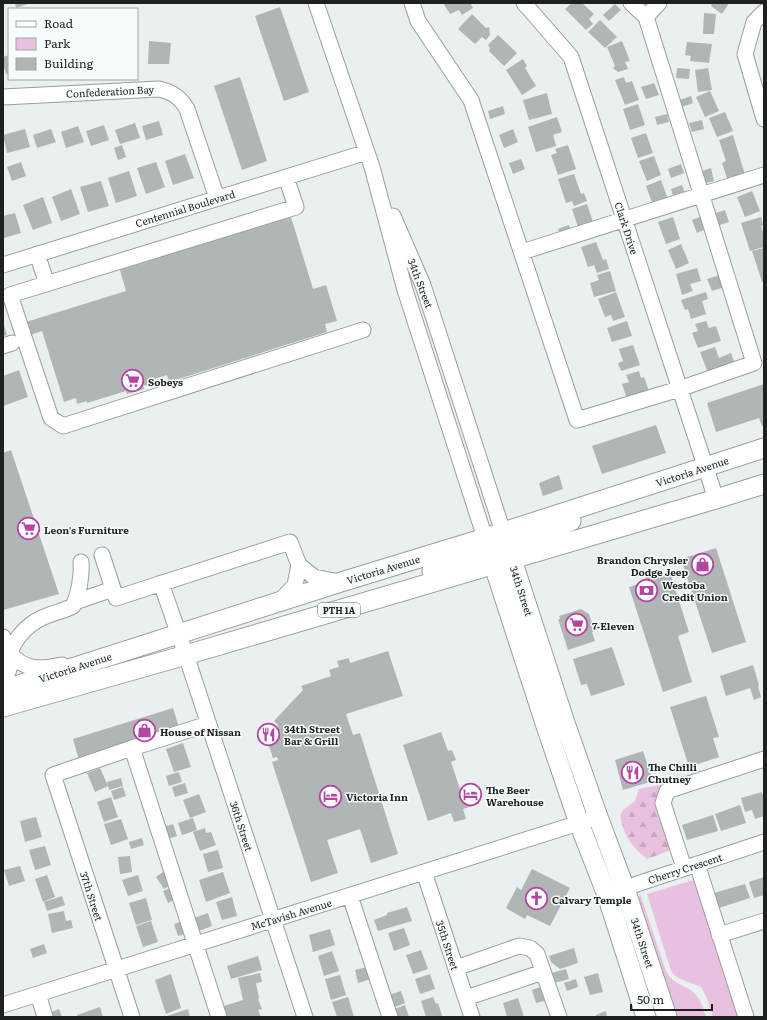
<svg xmlns="http://www.w3.org/2000/svg" width="767" height="1020" font-family="Literata,serif">
  <style>
    .green { fill: #e9c1e0 }
    .forest { fill: url(#forest-firs) }
    .building { fill: #b0b5b5 }
    .lines { fill: none; stroke-linecap: round; stroke-linejoin: round }
    .minor-casing { stroke: #999e9e; stroke-width: 17 }
    .major-casing { stroke: #999e9e; stroke-width: 21 }
    .minor { stroke: #fff; stroke-width: 15 }
    .major { stroke: #fff; stroke-width: 19 }
    .labels { text-anchor: middle; dominant-baseline: central; stroke-width: 3; stroke-linejoin: round; paint-order: stroke }
    .shield { fill: #f7fdfc; stroke: #606262; stroke-width: 1 }
    .shield-label { font-size: 9px; font-weight: bold; fill: #1f2020 }
    .street-label { font-size: 10px; fill: #1f2020; stroke: #f7fdfc }
    .poi-label { font-size: 10px; font-weight: bold; fill: #1f2020; stroke: #f7fdfc; text-anchor: start }
  </style>
  <defs>
    <pattern id="forest-firs" width="22" height="20" patternUnits="userSpaceOnUse"><rect width="22" height="20" fill="#e9c1e0"/><path d="M5 1l3.5 6h-7zM16 11l3.5 6h-7z" fill="#c7a6c0"/></pattern>
  </defs>
  <rect width="100%" height="100%" fill="#eaefef"/>
  <path class="green" d="M697 879 741 1017H713L707 998 701 987 678 978 673 974 670 968 647 894Z
    M640 894 666 971C673 984 679 982 690 990 700 996 703 1007 706 1017H674L638 900Z"/>
  <path class="forest" d="M659 785 660 789 656 801 671 839V850L647 859C631 846 624 836 620 815L623 810 635 801 639 789Z"/>
  <path class="building" d="M15 3H31L16 8Z
    M443 3H470L473 8 462 15 459 10 450 14Z
    M572 3H582L594 14 589 19 593 24 586 30 565 9Z
    M712 3H729L722 14 711 6Z
    M615 4 621 10 609 21 603 15Z
    M280 7 309 92 284 101 255 16Z
    M704 13 716 14 714 34H703Z
    M472 14 486 28 489 27 490 35 486 40 482 37 475 44 458 29Z
    M600 20 617 37 605 48 588 32Z
    M498 35 517 53 504 66 489 51 490 48 488 45Z
    M149 41 171 43 169 64H148Z
    M622 41 630 61 625 62 628 69 618 72 613 68 615 66 607 47Z
    M687 42 712 44 709 63 690 61 691 56 685 55Z
    M9 55V73L6 74 3 64V57Z
    M523 59 527 66 525 68 536 86 522 95 506 70Z
    M677 68 690 69 689 79 676 78Z
    M708 68 712 90 698 92 695 70Z
    M240 77 267 161 242 170 214 86Z
    M624 77 626 83 632 81 639 100 625 105 615 80Z
    M654 83 659 95 646 99 641 87Z
    M710 91 719 111 705 117 696 97Z
    M547 93 552 114 529 120 523 100Z
    M691 96 693 103 679 108 677 101Z
    M638 104 645 125 630 130 623 109Z
    M503 106 505 114 490 119 488 111Z
    M725 112 733 131 717 137 709 118Z
    M667 114 669 122 657 125 655 117Z
    M557 117 562 132 553 135 556 146 536 152 528 127Z
    M702 120 704 129 692 132 689 123Z
    M159 121 163 135 146 140 142 126Z
    M135 123 140 138 120 144 115 130Z
    M104 125 109 140 91 146 86 131Z
    M78 126 84 142 66 148 61 132Z
    M25 129 30 147 7 153 3 135Z
    M51 129 56 142 37 148 33 135Z
    M513 129 518 142 504 148 499 135Z
    M646 133 653 153 638 158 631 138Z
    M733 135 746 178 729 184 722 163 726 161 719 140Z
    M122 145 126 157 118 160 114 148Z
    M568 145 576 169 558 175 551 155 557 153 555 149Z
    M185 154 194 178 173 185 165 161Z
    M654 156 661 175 647 181 639 161Z
    M521 159 525 169 513 174 509 163Z
    M21 162 26 176 12 181 7 167Z
    M156 162 165 187 146 194 137 168Z
    M681 164 684 173 671 178 668 169Z
    M711 168 714 181 703 184 699 172Z
    M129 171 137 196 116 203 108 178Z
    M574 174 581 194 584 193 587 201 574 206 572 201 566 203 558 179Z
    M661 180 669 202 654 208 646 186Z
    M101 181 109 206 88 212 80 187Z
    M682 185 686 195 674 199 671 189Z
    M71 189 80 214 61 221 52 197Z
    M752 191 760 211 745 217 737 197Z
    M43 197 52 223 33 230 23 205Z
    M587 204 594 225 579 230 572 209Z
    M725 210 729 222 717 226 713 214Z
    M15 213 21 233 4 238 3 233V216Z
    M703 216 708 228 697 233 692 220Z
    M291 217 313 289 326 285 337 321 325 324 327 332 169 382 167 375 155 379 156 382 143 386 144 389 127 394 126 391 87 403V401L77 404 76 398 64 402 42 331 30 335 26 322 126 291 120 270 149 261 148 255 165 250 167 255Z
    M673 217 680 239 666 244 658 222Z
    M761 217 763 225 761 226 764 235V247L750 251 741 223Z
    M569 225 572 234 561 238 558 229Z
    M596 242 603 260 606 259 609 269 597 273 594 265 588 267 581 247Z
    M681 244 689 263 676 269 668 250Z
    M764 248V282H762L752 251Z
    M697 268 701 281 690 284 693 291 682 295 676 274Z
    M610 271 616 291 594 297 590 283 599 280 597 275Z
    M720 275 725 287 712 291 707 279Z
    M616 292 625 317 613 321 611 315 605 317 598 299Z
    M706 292 708 299 702 301 706 314 691 319 688 309 685 310 681 300Z
    M627 321 632 336 612 342 607 328Z
    M706 321 709 328 716 326 721 341 698 348 692 333 698 331 695 324Z
    M3 322 7 335 3 336Z
    M633 345 640 365 621 371 618 363 623 361 619 349Z
    M715 347 719 358 731 353 736 367 708 373 700 352Z
    M19 370 28 397 3 406V376Z
    M639 371 641 378 644 377 649 391 627 399 622 384 629 382 626 375Z
    M764 384V426H762L759 418 716 432 707 403Z
    M656 425 666 453 602 474 592 446Z
    M11 450 59 594 3 610V453Z
    M559 475 563 489 543 496 539 483Z
    M716 548 746 642 712 653 681 559Z
    M656 572 658 577 670 573 689 632 678 636 692 682 663 692 629 587 647 581 645 576Z
    M581 609 589 614 595 631 592 632 595 641 568 650 558 619H560L559 616Z
    M612 647 625 685 591 696 587 684 581 685 573 659Z
    M388 651 403 696 346 714 353 735 360 733 398 854 371 863 360 829 327 840 338 873 311 882 272 762 278 760 277 757 273 758 269 746 274 744 275 742 263 735 264 728 278 727V725L274 721 303 690 301 686 331 676 329 670 339 667 337 661 349 658 350 663Z
    M753 665 759 685 758 686 761 697 754 700 750 688 726 696 720 676Z
    M706 696 719 737 713 738 719 757 689 767 670 707Z
    M173 708 179 728 79 760 73 739Z
    M441 732 448 751 452 750 456 760 451 762 460 789 473 784 479 804 463 809 466 819 454 822 451 813 428 821 403 745Z
    M183 743 191 767 174 772 166 749Z
    M643 751 653 781 623 790 615 760Z
    M100 768 108 786 95 792 87 773Z
    M179 772 182 782 169 786 166 776Z
    M121 778 123 786 109 790 107 782Z
    M185 783 188 793 175 797 172 787Z
    M123 787 126 796 114 800 111 791Z
    M762 792 764 799V816L755 819 752 810 745 812 741 798Z
    M199 794 206 812 190 818 183 800Z
    M111 797 118 817 104 822 97 802Z
    M740 805 746 823 721 831 715 814Z
    M713 815 718 831 687 840 682 825Z
    M36 817 42 837 25 842 20 821Z
    M193 818 197 830 182 835 178 823Z
    M121 819 128 839 111 845 104 824Z
    M173 824 177 836 168 839 163 827Z
    M205 828 206 833 211 832 216 845 200 851 193 832Z
    M142 838 144 845 131 849 129 842Z
    M45 846 51 865 35 870 29 850Z
    M218 850 223 868 208 872 203 854Z
    M130 856 132 872 120 874 118 857Z
    M20 866 25 881 9 886 4 870Z
    M532 869 570 888 550 926 527 915 525 919 506 908 517 887 521 890Z
    M163 872 171 885 164 889 156 877Z
    M223 872 230 893 206 902 199 880Z
    M47 875 55 897 43 902 35 879Z
    M138 875 143 891 128 896 122 880Z
    M764 877V895L754 898 749 882Z
    M745 884 750 898 719 908 714 893Z
    M173 887 178 898 168 903 163 891Z
    M62 896 65 905 47 911 44 902Z
    M232 897 237 916 222 920 216 902Z
    M146 898 152 920 136 925 129 903Z
    M407 907 412 921 378 931 374 920 387 915V913Z
    M64 911 66 921 71 920 73 928 52 933 48 914Z
    M208 913 212 926 199 931 194 918Z
    M151 921 158 942 143 947 136 926Z
    M183 921 187 933 178 936 174 924Z
    M404 928 410 945 394 951 388 933Z
    M330 929 335 945 313 952 309 935Z
    M44 944 47 953 33 958 30 949Z
    M574 948 578 963 560 969 551 962 549 956Z
    M421 950 428 969 413 974 406 955Z
    M332 951 339 971 324 976 318 956Z
    M258 956 262 970 231 979 227 966Z
    M367 967 371 979 358 983 355 970Z
    M566 969 569 979 554 983 552 973Z
    M260 973 262 982 256 983 259 998 258 999 262 1009 258 1010 261 1017H227L224 1006 243 1000 238 978Z
    M598 973 603 992 590 995 584 977Z
    M171 974 181 1008 166 1014 155 980Z
    M430 974 435 989 420 994 415 979Z
    M340 975 346 995 331 1000 325 979Z
    M576 979 578 987 567 991 564 983Z
    M543 986 548 1000 536 1003 532 990Z
    M401 991 405 1003 393 1008 389 995Z
    M348 997 354 1017H337L332 1002Z
    M433 997 436 1004 438 1003 442 1016 438 1017H426L421 1001Z
    M518 998 524 1017H507L503 1003Z
    M405 1005 409 1017H395L392 1010Z
    M100 1007 103 1017H77V1015Z
    M59 1009 62 1017H50L49 1013Z
    M188 1009 190 1017H164Z
    M606 1011 607 1017H596V1015Z"/>
  <g class="lines">
    <defs>
      <path id="minor" d="M316 3 372 167 405 290 485 538
        M412 3 418 21 471 100 577 420 679 389 754 363 646 17 631 3
        M524 3 571 57 716 499
        M764 12 754 22 745 54 764 119
        M646 17 659 3
        M3 97 159 89C172 92 180 97 187 109L217 198
        M286 177 296 207 10 295 51 418 63 426 363 330
        M393 216 423 285 503 532
        M522 252 764 175
        M37 254 47 284
        M3 265 367 152
        M3 346 12 343
        M102 555 116 598 290 542 299 565 295 585 279 602
        M299 565 314 577 340 582
        M161 583 186 655 305 1017
        M75 602 113 589
        M3 637C10 657 15 662 3 682
        M10 654C15 636 31 621 49 615 57 612 66 610 73 606 79 594 82 575 81 562
        M10 654C26 671 41 669 62 665
        M132 748 219 1017
        M697 864 746 1017
        M684 868 663 803 667 791 764 759
        M424 872 472 1017
        M615 892 640 883 764 842
        M350 896 390 1017
        M719 935 764 921
        M456 968 519 946 530 948 537 954 559 1017
        M38 994 45 1017
        M466 998 543 972
        M3 1005 598 817
        M132 1017 53 775 132 748 208 724"/>
      <path id="major" d="M503 532 564 720 598 817 625 889 667 1017
        M485 538 546 726 579 823 607 895 646 1017
        M506 551 520 543 571 521
        M432 571 485 549
        M3 690 341 582 485 538 764 448
        M3 707 186 655 716 499 764 484"/>
    </defs>
    <use href="#minor" class="minor-casing"/>
    <use href="#major" class="major-casing"/>
    <use href="#minor" class="minor"/>
    <use href="#major" class="major"/>
  </g>
  <defs>
    <symbol id="supermarket-ring" viewBox="-11 -11 22 22"><circle r="9.5" fill="#f7fdfc" stroke="#b445a3" stroke-width="1.5"/><path d="M-6-5.5h2.5l.6 2H6L4.5 2H-2.5L-4.4-4H-6ZM-1.5 3.2a1.3 1.3 0 1 0 .1 0ZM3 3.2a1.3 1.3 0 1 0 .1 0Z" fill="#b445a3"/></symbol>
    <symbol id="shop-ring" viewBox="-11 -11 22 22"><circle r="9.5" fill="#f7fdfc" stroke="#b445a3" stroke-width="1.5"/><path d="M-5-2.5h2.3a2.7 3.5 0 0 1 5.4 0H5L5.5 6h-11ZM-1.5-2.5h3a1.5 2.3 0 0 0-3 0Z" fill="#b445a3"/></symbol>
    <symbol id="bank-ring" viewBox="-11 -11 22 22"><circle r="9.5" fill="#f7fdfc" stroke="#b445a3" stroke-width="1.5"/><path d="M-6-4H6V4H-6ZM0-2.3a2.3 2.3 0 1 0 0 4.6a2.3 2.3 0 1 0 0-4.6Z" fill="#b445a3"/></symbol>
    <symbol id="restaurant-ring" viewBox="-11 -11 22 22"><circle r="9.5" fill="#f7fdfc" stroke="#b445a3" stroke-width="1.5"/><path d="M-5-6h1v4h1v-4h1v4h1v-4h1v5L-1.5 .5V6h-2V.5L-5-1ZM5-6V6H3V1.5H1.5Q1.5-4 5-6Z" fill="#b445a3"/></symbol>
    <symbol id="hotel-ring" viewBox="-11 -11 22 22"><circle r="9.5" fill="#f7fdfc" stroke="#b445a3" stroke-width="1.5"/><path d="M-6-4.5h1.5V1H6V5H4.5V3h-9V5H-6ZM-4 0a1.8 1.8 0 1 1 3.6 0ZM.5 0V-2.5h3Q6-2.5 6 0Z" fill="#b445a3"/></symbol>
    <symbol id="church-ring" viewBox="-11 -11 22 22"><circle r="9.5" fill="#f7fdfc" stroke="#b445a3" stroke-width="1.5"/><path d="M-1.2-6h2.4v3.5h3.3v2.4h-3.3V6h-2.4V-.1h-3.3v-2.4h3.3Z" fill="#b445a3"/></symbol>
  </defs>
  <g fill-rule="evenodd">
    <use href="#supermarket-ring" x="120" y="368" width="25" height="25"/>
    <use href="#supermarket-ring" x="16" y="516" width="25" height="25"/>
    <use href="#shop-ring" x="690" y="552" width="25" height="25"/>
    <use href="#bank-ring" x="634" y="578" width="25" height="25"/>
    <use href="#supermarket-ring" x="564" y="612" width="25" height="25"/>
    <use href="#shop-ring" x="132" y="718" width="25" height="25"/>
    <use href="#restaurant-ring" x="256" y="722" width="25" height="25"/>
    <use href="#restaurant-ring" x="620" y="760" width="25" height="25"/>
    <use href="#hotel-ring" x="458" y="782" width="25" height="25"/>
    <use href="#hotel-ring" x="318" y="784" width="25" height="25"/>
    <use href="#church-ring" x="524" y="886" width="25" height="25"/>
  </g>
  <g class="labels">
    <rect class="shield" x="318" y="603" width="42" height="14" rx="3"/>
    <g class="shield-label">
      <text x="339" y="610">PTH 1A</text>
    </g>
    <g class="street-label">
      <text transform="translate(110 91) rotate(-3)">Confederation Bay</text>
      <text transform="translate(185 208) rotate(-17)">Centennial Boulevard</text>
      <text transform="translate(627 228) rotate(72)">Clark Drive</text>
      <text transform="translate(421 283) rotate(69)">34th Street</text>
      <text transform="translate(692 471) rotate(-18)">Victoria Avenue</text>
      <text transform="translate(383 569) rotate(-17)">Victoria Avenue</text>
      <text transform="translate(522 591) rotate(72)">34th Street</text>
      <text transform="translate(75 667) rotate(-18)">Victoria Avenue</text>
      <text transform="translate(242 826) rotate(72)">36th Street</text>
      <text transform="translate(685 868) rotate(-18)">Cherry Crescent</text>
      <text transform="translate(92 896) rotate(72)">37th Street</text>
      <text transform="translate(291 914) rotate(-17)">McTavish Avenue</text>
      <text transform="translate(643 943) rotate(72)">34th Street</text>
      <text transform="translate(448 945) rotate(72)">35th Street</text>
    </g>
    <g class="poi-label">
      <text x="148" y="381">Sobeys</text>
      <text x="44" y="529">Leon's Furniture</text>
      <text x="688" y="559" text-anchor="end">Brandon Chrysler<tspan x="688" dy="12">Dodge Jeep</tspan></text>
      <text x="662" y="584">Westoba<tspan x="662" dy="12">Credit Union</tspan></text>
      <text x="592" y="625">7-Eleven</text>
      <text x="284" y="728">34th Street<tspan x="284" dy="12">Bar &amp; Grill</tspan></text>
      <text x="160" y="731">House of Nissan</text>
      <text x="648" y="766">The Chilli<tspan x="648" dy="12">Chutney</tspan></text>
      <text x="486" y="789">The Beer<tspan x="486" dy="12">Warehouse</tspan></text>
      <text x="346" y="796">Victoria Inn</text>
      <text x="552" y="899">Calvary Temple</text>
    </g>
  </g>
  <rect width="767" height="1020" fill="none" stroke="#1f2020" stroke-width="8"/>
  <rect x="8" y="8" width="130" height="72" fill="#f7fdfc" stroke="#a1a5a4"/>
  <rect x="16" y="21" width="20" height="6" fill="#ffffff" stroke="#a1a5a4"/>
  <text x="44" y="28" font-size="12" fill="#1f2020">Road</text>
  <rect x="16" y="38" width="20" height="12" fill="#e9c1e0" stroke="#a1a5a4"/>
  <text x="44" y="48" font-size="12" fill="#1f2020">Park</text>
  <rect x="16" y="58" width="20" height="12" fill="#b0b5b5" stroke="#a1a5a4"/>
  <text x="44" y="68" font-size="12" fill="#1f2020">Building</text>
  <path d="M631 1004v6h81v-6" fill="none" stroke="#1f2020" stroke-width="2"/>
  <text x="637" y="1004" font-size="12" fill="#1f2020" stroke="#f7fdfc" stroke-width="3" paint-order="stroke">50 m</text>
</svg>
